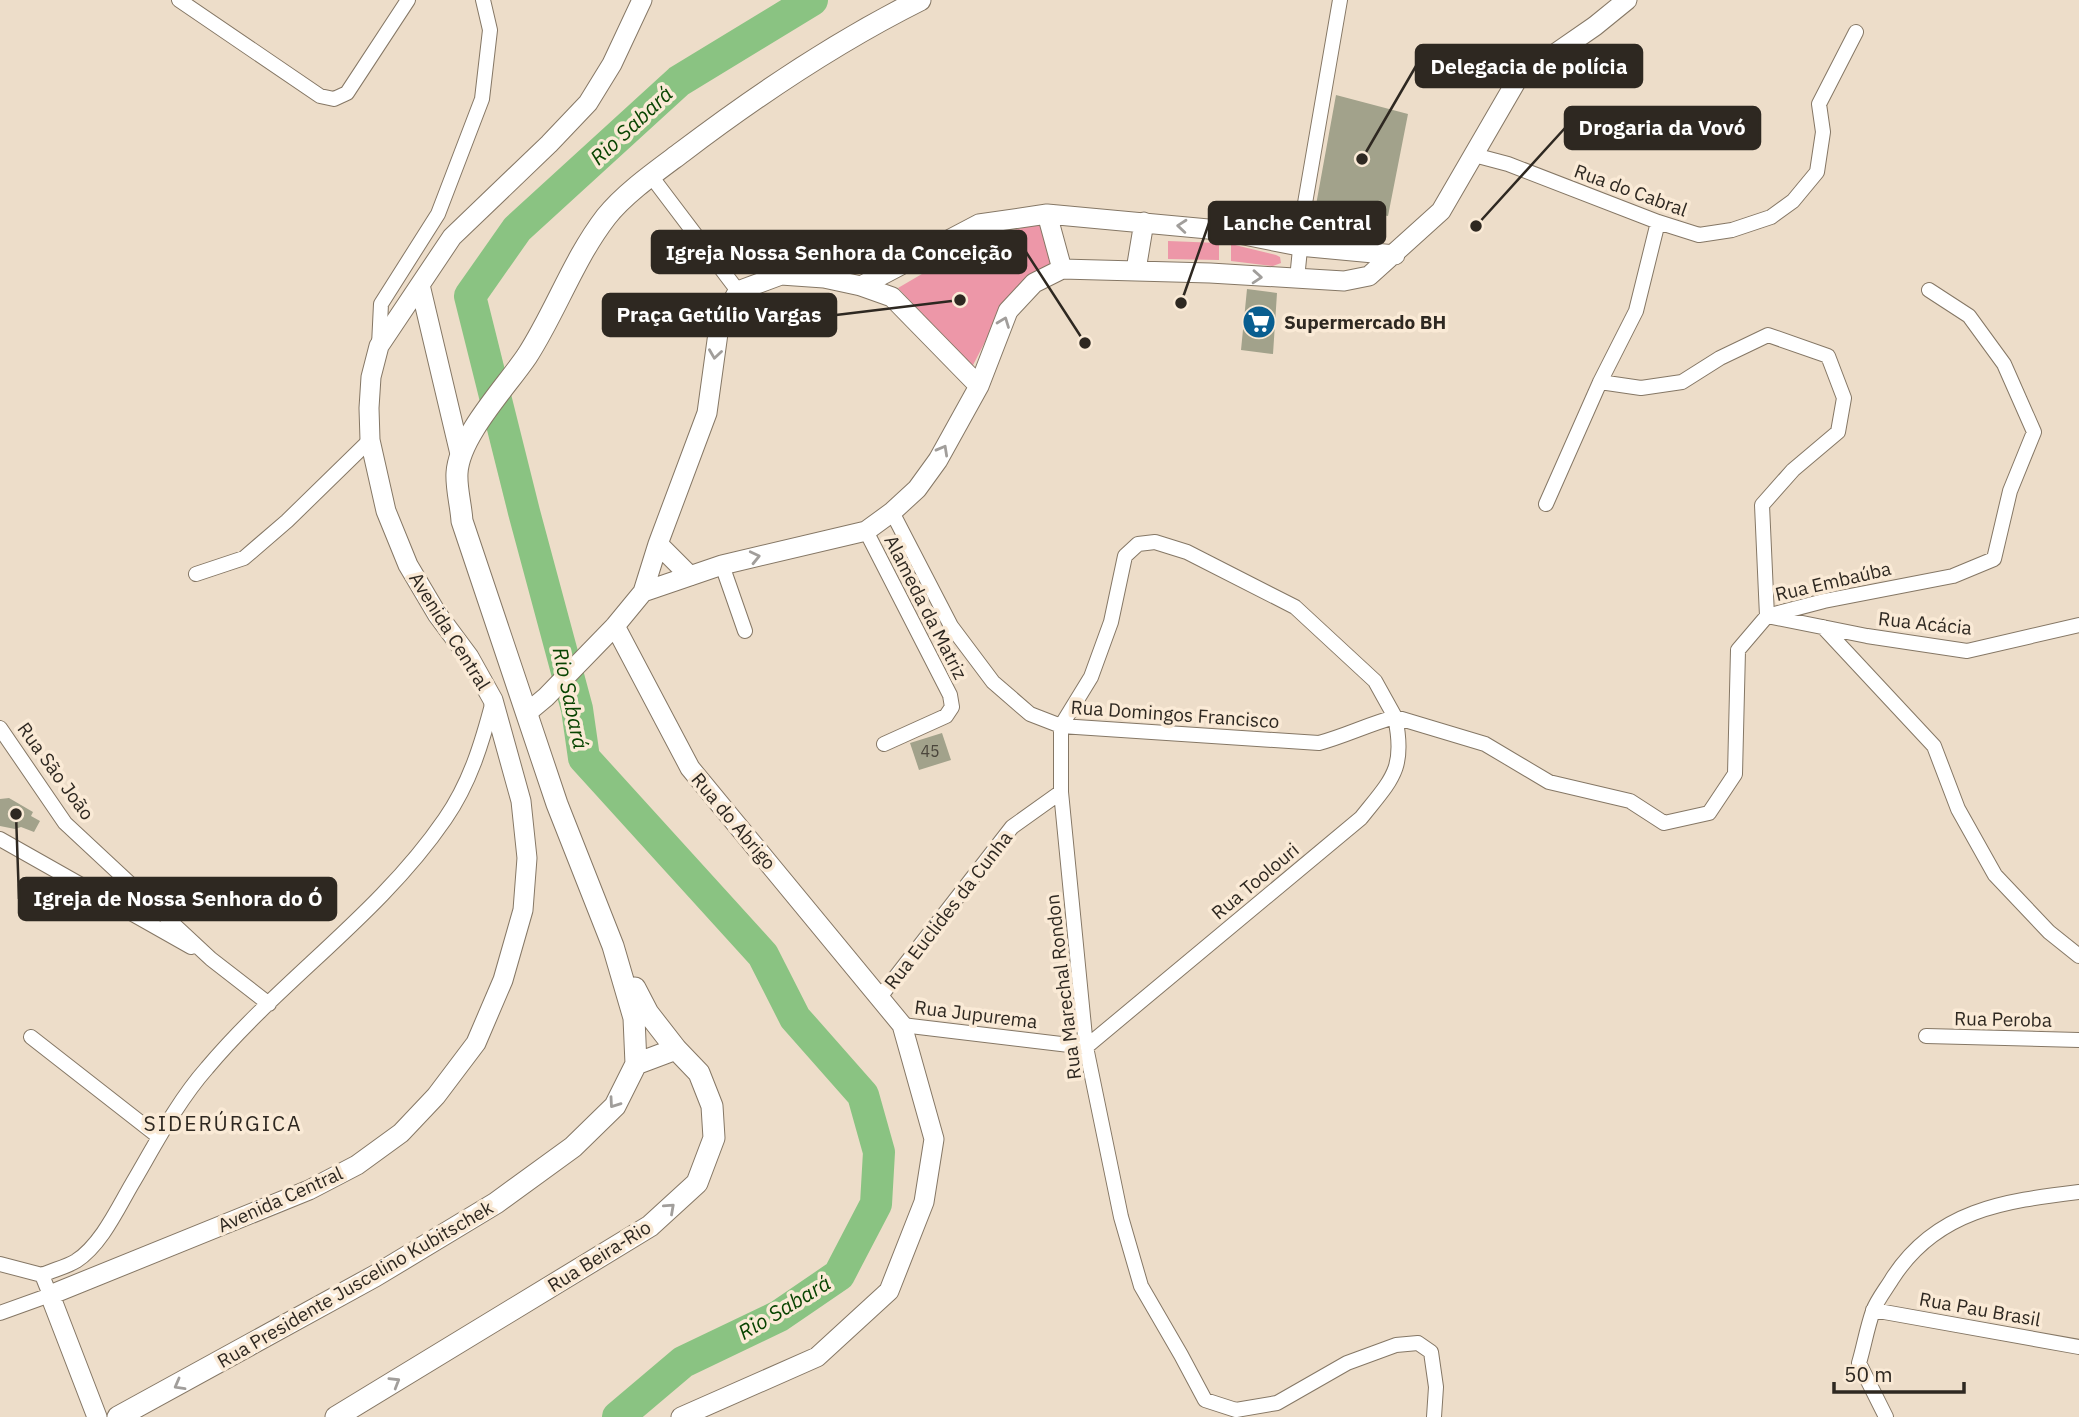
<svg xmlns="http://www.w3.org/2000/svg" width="2079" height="1417" font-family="'IBM Plex Sans',sans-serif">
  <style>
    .green { fill: #ed97a8 }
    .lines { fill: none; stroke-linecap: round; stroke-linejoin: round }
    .river { stroke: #8ac382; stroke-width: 32 }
    .building { fill: #a2a28b }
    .street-casing { stroke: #857765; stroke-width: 16 }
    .secondary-casing { stroke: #857765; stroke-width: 21 }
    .primary-casing { stroke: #857765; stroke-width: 23 }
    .street { stroke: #fff; stroke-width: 14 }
    .secondary { stroke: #fff; stroke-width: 19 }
    .primary { stroke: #fff; stroke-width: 21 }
    .oneway { stroke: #a19e9b }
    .labels { text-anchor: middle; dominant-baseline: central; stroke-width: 7; stroke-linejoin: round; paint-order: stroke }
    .number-label { font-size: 16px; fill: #4b463c }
    .street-label { font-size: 19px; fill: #2e2821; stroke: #faead6 }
    .poi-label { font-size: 19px; font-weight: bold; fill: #2e2821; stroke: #faead6; text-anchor: start }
    .water-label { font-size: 21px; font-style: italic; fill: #084401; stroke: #faead6 }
    .neighbourhood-label { font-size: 21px; letter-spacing: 2px; fill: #2e2821; stroke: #faead6 }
    .leader { fill: none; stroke: #2e2821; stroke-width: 2.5 }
    .callout-dot { fill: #2e2821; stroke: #faead6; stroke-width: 2.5 }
    .callout { fill: #2e2821; stroke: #2e2821; stroke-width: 2.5 }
    .callout-label { font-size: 21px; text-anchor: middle; font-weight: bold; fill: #fff }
  </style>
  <rect width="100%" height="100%" fill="#edddc9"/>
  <path class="green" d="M1038 224 1044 229 1057 266 1001 311 972 367 898 288 985 237Z
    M1168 241 1219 243V260L1168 259Z
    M1231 244 1276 255 1280 257 1281 263 1273 266 1231 261Z"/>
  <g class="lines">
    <path class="river" d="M618 1417 683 1362 779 1316 839 1275 876 1204 879 1152 863 1095 795 1018 763 955 584 758 577 709 524 512 470 296 517 229 679 81 812 0"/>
  </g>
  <path class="building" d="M1336 95 1408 114 1388 216 1316 205Z
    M1247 289 1277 293 1273 354 1241 350Z
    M942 733 951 760 919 770 910 743Z
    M9 798 33 812 31 816 40 821 34 832 21 827 15 829 0 826V799Z"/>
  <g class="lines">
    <defs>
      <path id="street" d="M179 0 320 96 334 99 347 93 408 0
        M1474 155 1508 164 1658 222 1699 235 1732 230 1771 217 1793 201 1817 172 1823 132 1819 104 1856 32
        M651 176 738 291
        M1297 279 1304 209 1340 0
        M379 345 381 304 438 214 482 99 490 30 483 0
        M1600 382 1641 388 1682 382 1720 358 1768 335 1828 356 1844 398 1838 432 1793 470 1762 505 1767 616 1867 636 1967 651 2079 625
        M1546 504 1600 382 1636 311 1658 222
        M892 512 951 626 993 682 1030 714 1061 726 1319 743C1345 736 1369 724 1395 717 1406 769 1392 779 1361 818L1086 1047 902 1025
        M866 531 950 695 952 707 946 716 884 744
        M722 565 745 631
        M196 574 244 558 287 521 370 440
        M1823 627 1934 746 1958 809 1995 875 2049 932 2079 956
        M0 728 65 823 211 959 269 1004
        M0 839 191 947
        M880 997 1012 827 1061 792
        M1926 1036 2079 1040
        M31 1037 159 1137
        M0 1264 42 1275
        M42 1275C53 1270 66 1267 76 1261 101 1245 118 1208 132 1184 155 1145 177 1102 207 1068 281 980 380 914 445 819 470 783 482 743 493 701
        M1873 1310 2079 1347
        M0 1313 50 1295 42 1275
        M1434 1417 1436 1387 1431 1352 1418 1343 1396 1345 1347 1363 1277 1403 1236 1410 1205 1400 1181 1355 1141 1286 1121 1217 1086 1047 1061 792V726L1091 677 1111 622 1125 556 1138 544 1155 542 1187 552 1295 607 1375 681 1395 717 1485 744 1549 782 1630 801 1664 823 1709 813 1735 774 1738 650 1767 616 1824 601 1953 576 1994 559 2010 491 2034 432 2004 364 1969 316 1929 290
        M1886 1417 1859 1363C1864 1346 1867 1328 1873 1311 1877 1300 1886 1289 1892 1279 1936 1210 2004 1201 2079 1192"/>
      <path id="secondary" d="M1047 214 1062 269
        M1136 270 1144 222
        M420 285 460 454
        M861 286 979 224 1047 214 1219 230 1299 246 1395 255
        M658 544 690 576
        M643 592 658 544 707 413 719 326 738 291 781 275 824 278 861 286 892 297 979 386
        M615 626 690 768 902 1025 934 1139 924 1202 889 1291 817 1357 681 1417
        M528 712 546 697 615 626 643 592 722 565 866 531 892 512 917 489 938 460 979 386 1008 311 1034 283 1062 269 1210 273 1344 281 1369 276 1441 211 1517 80 1595 26 1627 0
        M97 1417 50 1295 309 1190 357 1165 401 1133 436 1096 476 1043 503 980 523 910 527 858 521 801 493 700 469 657 437 614 408 565 386 511 370 440 369 408 371 377 379 346 452 237 549 144 588 103 612 64 642 0"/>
      <path id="primary" d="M636 1064 676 1049
        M118 1417 375 1276 496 1203 573 1147 615 1106 636 1064 634 1018 613 946 557 804 462 521C461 505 456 488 457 473 459 436 506 387 527 356 556 311 573 260 606 217 625 193 658 170 682 152 757 95 836 42 920 0
        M336 1417 650 1226 697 1183 714 1138 712 1106 699 1073 676 1049 648 1013 635 988"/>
    </defs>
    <use href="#street" class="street-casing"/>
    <use href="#secondary" class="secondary-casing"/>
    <use href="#primary" class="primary-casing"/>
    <use href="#street" class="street"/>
    <use href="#secondary" class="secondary"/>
    <use href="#primary" class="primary"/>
  </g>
  <defs><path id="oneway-chevron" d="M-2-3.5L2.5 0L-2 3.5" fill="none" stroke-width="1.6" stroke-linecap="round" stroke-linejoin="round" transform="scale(1.75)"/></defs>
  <g class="oneway">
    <use href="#oneway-chevron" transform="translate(1182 226) rotate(-175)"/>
    <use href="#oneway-chevron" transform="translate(1257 277) rotate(4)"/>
    <use href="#oneway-chevron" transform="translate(1004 322) rotate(-69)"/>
    <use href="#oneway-chevron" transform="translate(715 354) rotate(98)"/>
    <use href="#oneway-chevron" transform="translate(943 450) rotate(-61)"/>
    <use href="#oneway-chevron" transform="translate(755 557) rotate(-13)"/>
    <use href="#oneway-chevron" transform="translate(614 1103) rotate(125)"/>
    <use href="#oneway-chevron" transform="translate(670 1208) rotate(-42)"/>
    <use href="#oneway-chevron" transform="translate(395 1382) rotate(-31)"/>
    <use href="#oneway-chevron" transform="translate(179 1385) rotate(151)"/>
  </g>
  <defs>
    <symbol id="supermarket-disc" viewBox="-11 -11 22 22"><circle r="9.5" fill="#095e90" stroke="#faead6"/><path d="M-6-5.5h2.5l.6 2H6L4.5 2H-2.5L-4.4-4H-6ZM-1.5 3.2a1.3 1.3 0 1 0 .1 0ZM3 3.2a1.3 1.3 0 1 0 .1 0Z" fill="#fff"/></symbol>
  </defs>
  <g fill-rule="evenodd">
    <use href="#supermarket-disc" x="1240" y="303" width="38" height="38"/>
  </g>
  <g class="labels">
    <g class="number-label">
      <text x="930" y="751">45</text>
    </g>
    <g class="street-label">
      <text transform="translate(1631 190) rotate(20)">Rua do Cabral</text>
      <text transform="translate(1833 581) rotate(-13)">Rua Embaúba</text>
      <text transform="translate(926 607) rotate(63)">Alameda da Matriz</text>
      <text transform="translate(1925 623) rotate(6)">Rua Acácia</text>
      <text transform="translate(450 631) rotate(58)">Avenida Central</text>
      <text transform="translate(1175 714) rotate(4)">Rua Domingos Francisco</text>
      <text transform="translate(56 771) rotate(54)">Rua São João</text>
      <text transform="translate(734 821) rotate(50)">Rua do Abrigo</text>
      <text transform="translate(1255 881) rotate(-40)">Rua Toolouri</text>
      <text transform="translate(948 910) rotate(-52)">Rua Euclides da Cunha</text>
      <text transform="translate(1063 987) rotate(-97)">Rua Marechal Rondon</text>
      <text transform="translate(976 1014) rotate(7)">Rua Jupurema</text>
      <text transform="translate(2003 1019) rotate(1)">Rua Peroba</text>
      <text transform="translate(280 1199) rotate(-24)">Avenida Central</text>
      <text transform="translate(599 1256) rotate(-32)">Rua Beira-Rio</text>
      <text transform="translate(355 1284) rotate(-30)">Rua Presidente Juscelino Kubitschek</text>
      <text transform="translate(1980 1309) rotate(10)">Rua Pau Brasil</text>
    </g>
    <g class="poi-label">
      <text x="1284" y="322">Supermercado BH</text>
    </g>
    <g class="water-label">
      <text transform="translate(631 125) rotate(-43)">Rio Sabará</text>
      <text transform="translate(571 698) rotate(78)">Rio Sabará</text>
      <text transform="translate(784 1307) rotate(-31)">Rio Sabará</text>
    </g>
    <g class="neighbourhood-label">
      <text x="223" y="1123">SIDERÚRGICA</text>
    </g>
  </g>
  <path class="leader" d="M1362 159L1416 66M1476 226L1565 128M1181 303L1209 223M1085 343L1026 252M960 300L836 315M16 814L19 899"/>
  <g class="callout-dot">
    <circle cx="1362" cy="159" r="7"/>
    <circle cx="1476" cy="226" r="7"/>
    <circle cx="1181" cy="303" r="7"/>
    <circle cx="1085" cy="343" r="7"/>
    <circle cx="960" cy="300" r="7"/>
    <circle cx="16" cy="814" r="7"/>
  </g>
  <g class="callout">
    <rect x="1416" y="45" width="226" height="42" rx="7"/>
    <rect x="1565" y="107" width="195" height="42" rx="7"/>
    <rect x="1209" y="202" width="176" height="42" rx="7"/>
    <rect x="652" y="231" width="374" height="42" rx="7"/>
    <rect x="603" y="294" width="233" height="42" rx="7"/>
    <rect x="19" y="878" width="317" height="42" rx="7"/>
  </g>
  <g class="callout-label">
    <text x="1529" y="74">Delegacia de polícia</text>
    <text x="1662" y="135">Drogaria da Vovó</text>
    <text x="1297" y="230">Lanche Central</text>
    <text x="839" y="260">Igreja Nossa Senhora da Conceição</text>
    <text x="719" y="322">Praça Getúlio Vargas</text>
    <text x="178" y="906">Igreja de Nossa Senhora do Ó</text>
  </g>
  <path d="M1834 1382v10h130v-10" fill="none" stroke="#2e2821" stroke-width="3.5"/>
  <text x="1844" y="1382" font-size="21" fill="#2e2821" stroke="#faead6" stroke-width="5" paint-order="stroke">50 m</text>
</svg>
